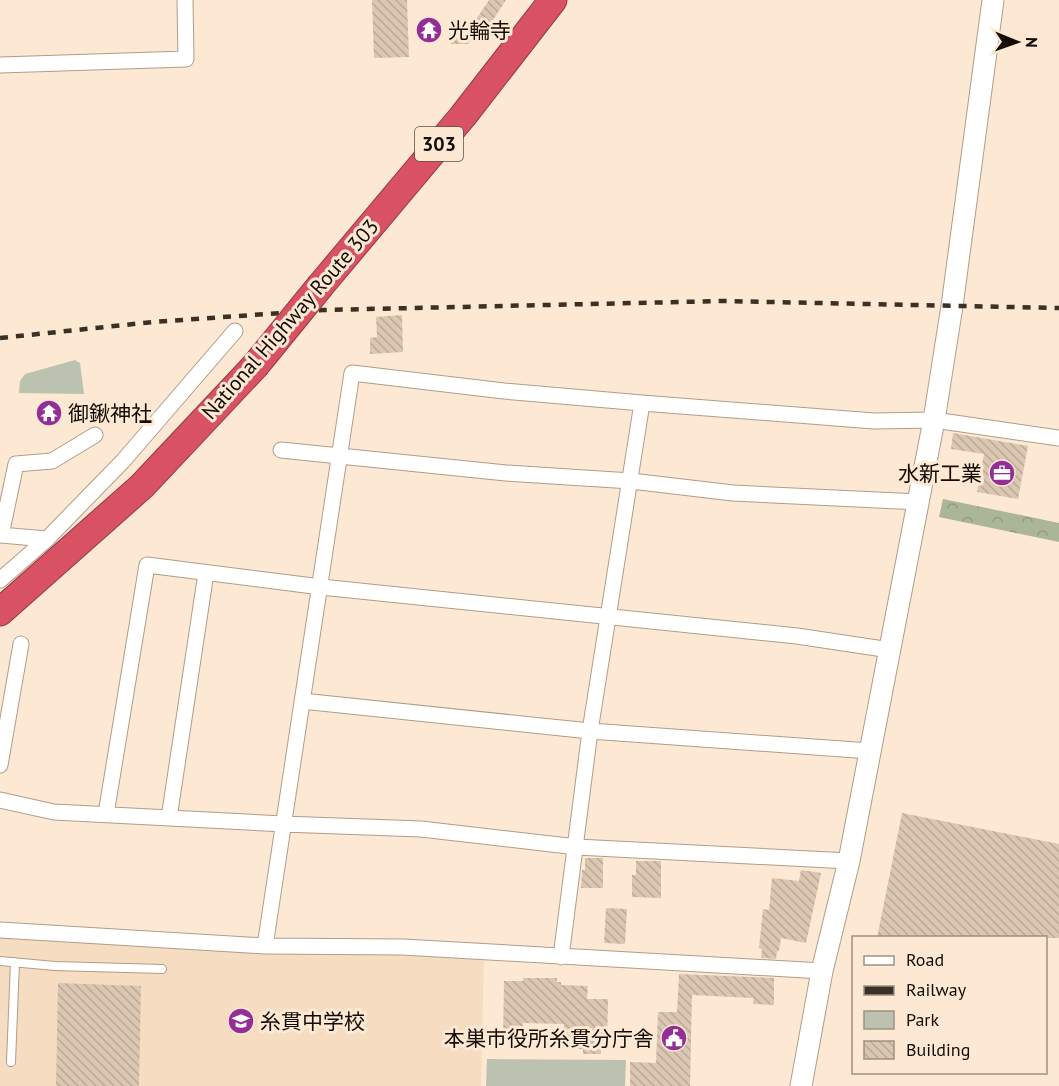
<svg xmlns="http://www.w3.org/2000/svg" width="1059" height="1086" font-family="'PT Sans','Noto Sans JP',sans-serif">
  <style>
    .built { fill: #f6ddc1 }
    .green { fill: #bcc2b0 }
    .forest { fill: url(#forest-crowns) }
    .building { fill: url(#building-back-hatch) }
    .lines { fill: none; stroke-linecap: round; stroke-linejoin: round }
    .lane-casing { stroke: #af9d88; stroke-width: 10 }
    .street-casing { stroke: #af9d88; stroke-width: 17 }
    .secondary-casing { stroke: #af9d88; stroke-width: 23 }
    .highway-casing { stroke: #943a43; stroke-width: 29 }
    .lane { stroke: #fff; stroke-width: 8 }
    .street { stroke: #fff; stroke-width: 15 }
    .secondary { stroke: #fff; stroke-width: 21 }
    .highway { stroke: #d95264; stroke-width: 27 }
    .rail { stroke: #393027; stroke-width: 4.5; stroke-dasharray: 8 8; stroke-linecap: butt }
    .highway-bridge-casing { stroke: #943a43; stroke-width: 29; stroke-linecap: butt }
    .highway-bridge { stroke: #d95264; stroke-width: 27 }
    .labels { text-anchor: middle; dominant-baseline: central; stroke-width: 6; stroke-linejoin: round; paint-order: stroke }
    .shield { fill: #fde8d3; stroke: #594e44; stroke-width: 1.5 }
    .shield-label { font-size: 20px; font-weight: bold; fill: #130c06 }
    .poi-label { font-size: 21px; fill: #130c06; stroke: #fde8d3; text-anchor: start }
    .street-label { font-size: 21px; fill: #130c06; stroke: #fde8d3 }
  </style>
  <defs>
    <pattern id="forest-crowns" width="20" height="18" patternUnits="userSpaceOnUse" patternTransform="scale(1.5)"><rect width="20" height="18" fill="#abb598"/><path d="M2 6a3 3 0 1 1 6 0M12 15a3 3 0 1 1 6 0" fill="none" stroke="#929a82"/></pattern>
    <pattern id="building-back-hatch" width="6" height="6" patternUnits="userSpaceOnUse" patternTransform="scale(1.5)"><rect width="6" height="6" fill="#dac6b1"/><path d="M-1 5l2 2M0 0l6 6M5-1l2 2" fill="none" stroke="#baa997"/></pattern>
  </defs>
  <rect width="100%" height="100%" fill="#fde8d3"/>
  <path class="built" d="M0 933 484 956 481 1086H0Z"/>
  <path class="green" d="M75 360 80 363 84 394 19 393 20 381 25 374Z
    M487 1059 626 1060 625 1086H486Z"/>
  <path class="forest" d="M943 499 1059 523V542L939 517Z"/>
  <path class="building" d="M372 0H407L409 57 374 58Z
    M489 0H506L487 29 475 21Z
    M469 22 480 31 468 44H450Z
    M402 315 403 352 370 354V338L377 337 376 317Z
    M953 433 1028 446 1018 499 977 492 984 454 951 449Z
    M902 813 1059 844V938H877Z
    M585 858H603V888H581L582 873V870H585Z
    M636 861H661V898L632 897V875H636Z
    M801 870 821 873 806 943 781 938 779 951H777L776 959 761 958 762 949 759 948 763 909 769 910 772 878 799 881Z
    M606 908 627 909 625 944 604 943Z
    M679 974 774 978V1005L753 1004V998L692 995 690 1086H630V1062L656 1063 658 1012H677Z
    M523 978H557V982H561V985L588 986 587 999H608L607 1051H601V1054H583V1049L563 1048 564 1024 523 1023V1041H503L504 981H523Z
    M58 983 141 986 139 1086H56Z"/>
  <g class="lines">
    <defs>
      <path id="lane" d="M0 961 55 966 162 969
        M11 1062 15 962"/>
      <path id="street" d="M0 65 186 59 185 0
        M642 403 874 421 934 420 1059 438
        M281 450 506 473 631 481 733 493 919 502
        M0 535 47 539
        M1 535 16 464 52 461 95 435
        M0 580 47 539 123 461 235 331
        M302 701 590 731 870 751
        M0 765 21 644
        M0 800 54 812 283 824 421 829 577 847 849 861
        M106 814 147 565 321 587 797 636 890 650
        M169 818 206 573
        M0 930 265 946 403 947 822 971
        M265 946 352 373 504 391 642 403 590 731 561 957"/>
      <path id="secondary" d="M801 1086 822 971 849 861 934 420 952 306 993 0"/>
      <path id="highway" d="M321 285 463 116 553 0
        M0 612 142 486 255 366"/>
    </defs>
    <use href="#lane" class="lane-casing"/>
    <use href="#street" class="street-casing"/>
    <use href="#secondary" class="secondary-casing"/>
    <use href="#highway" class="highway-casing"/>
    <use href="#lane" class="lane"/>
    <use href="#street" class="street"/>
    <use href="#secondary" class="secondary"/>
    <use href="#highway" class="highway"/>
    <path class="rail" d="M0 338 153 322 324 310 724 301 1059 308"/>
    <defs>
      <path id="highway-bridge" d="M255 366 321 285"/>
    </defs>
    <use href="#highway-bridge" class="highway-bridge-casing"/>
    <use href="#highway-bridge" class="highway-bridge"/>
  </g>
  <defs>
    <symbol id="temple-disc" viewBox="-11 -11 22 22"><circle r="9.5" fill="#922f96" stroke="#fde8d3"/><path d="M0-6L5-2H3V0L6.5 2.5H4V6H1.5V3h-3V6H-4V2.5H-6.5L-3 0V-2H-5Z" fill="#fff"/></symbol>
    <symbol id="office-disc" viewBox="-11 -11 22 22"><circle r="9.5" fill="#922f96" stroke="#fde8d3"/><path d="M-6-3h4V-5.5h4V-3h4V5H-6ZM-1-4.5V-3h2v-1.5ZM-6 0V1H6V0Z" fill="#fff"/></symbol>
    <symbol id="school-disc" viewBox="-11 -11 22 22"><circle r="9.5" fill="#922f96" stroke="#fde8d3"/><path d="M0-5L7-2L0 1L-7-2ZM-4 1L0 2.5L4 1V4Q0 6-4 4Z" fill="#fff"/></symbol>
    <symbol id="civic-disc" viewBox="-11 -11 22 22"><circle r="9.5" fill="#922f96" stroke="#fde8d3"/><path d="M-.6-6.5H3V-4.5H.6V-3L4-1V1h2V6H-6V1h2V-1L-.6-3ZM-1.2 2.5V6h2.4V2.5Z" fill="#fff"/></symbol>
  </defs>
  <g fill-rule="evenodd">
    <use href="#temple-disc" x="414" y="15" width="30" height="30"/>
    <use href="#temple-disc" x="34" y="398" width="30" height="30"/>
    <use href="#office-disc" x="987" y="458" width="30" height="30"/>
    <use href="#school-disc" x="226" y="1006" width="30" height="30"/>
    <use href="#civic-disc" x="659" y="1023" width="30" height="30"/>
  </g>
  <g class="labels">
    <rect class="shield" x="415" y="127" width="48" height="34" rx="4.5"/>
    <g class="shield-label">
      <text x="439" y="144">303</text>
    </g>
    <g class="poi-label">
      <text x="448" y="30">光輪寺</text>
      <text x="68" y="413">御鍬神社</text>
      <text x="982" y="473" text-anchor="end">水新工業</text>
      <text x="260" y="1021">糸貫中学校</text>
      <text x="654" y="1038" text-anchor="end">本巣市役所糸貫分庁舎</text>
    </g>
    <g class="street-label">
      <text transform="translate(290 319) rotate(-49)">National Highway Route 303</text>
    </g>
  </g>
  <rect x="852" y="936" width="195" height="138" fill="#fde8d3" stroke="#9f9081" stroke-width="1.5"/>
  <rect x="864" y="956" width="30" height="9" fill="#ffffff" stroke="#9f9081" stroke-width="1.5"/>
  <text x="906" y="966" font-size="18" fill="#130c06">Road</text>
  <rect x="864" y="986" width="30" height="9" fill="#393027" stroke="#9f9081" stroke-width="1.5"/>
  <text x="906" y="996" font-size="18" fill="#130c06">Railway</text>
  <rect x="864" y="1011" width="30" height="18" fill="#bcc2b0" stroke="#9f9081" stroke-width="1.5"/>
  <text x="906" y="1026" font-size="18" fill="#130c06">Park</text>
  <rect x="864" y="1041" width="30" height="18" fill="url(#building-back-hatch)" stroke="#9f9081" stroke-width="1.5"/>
  <text x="906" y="1056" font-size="18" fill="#130c06">Building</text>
  <g transform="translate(1017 42) rotate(91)" stroke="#fde8d3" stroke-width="4.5" paint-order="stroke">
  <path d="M0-4.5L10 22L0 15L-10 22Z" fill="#130c06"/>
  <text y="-9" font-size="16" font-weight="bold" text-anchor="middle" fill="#130c06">N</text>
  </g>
</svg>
